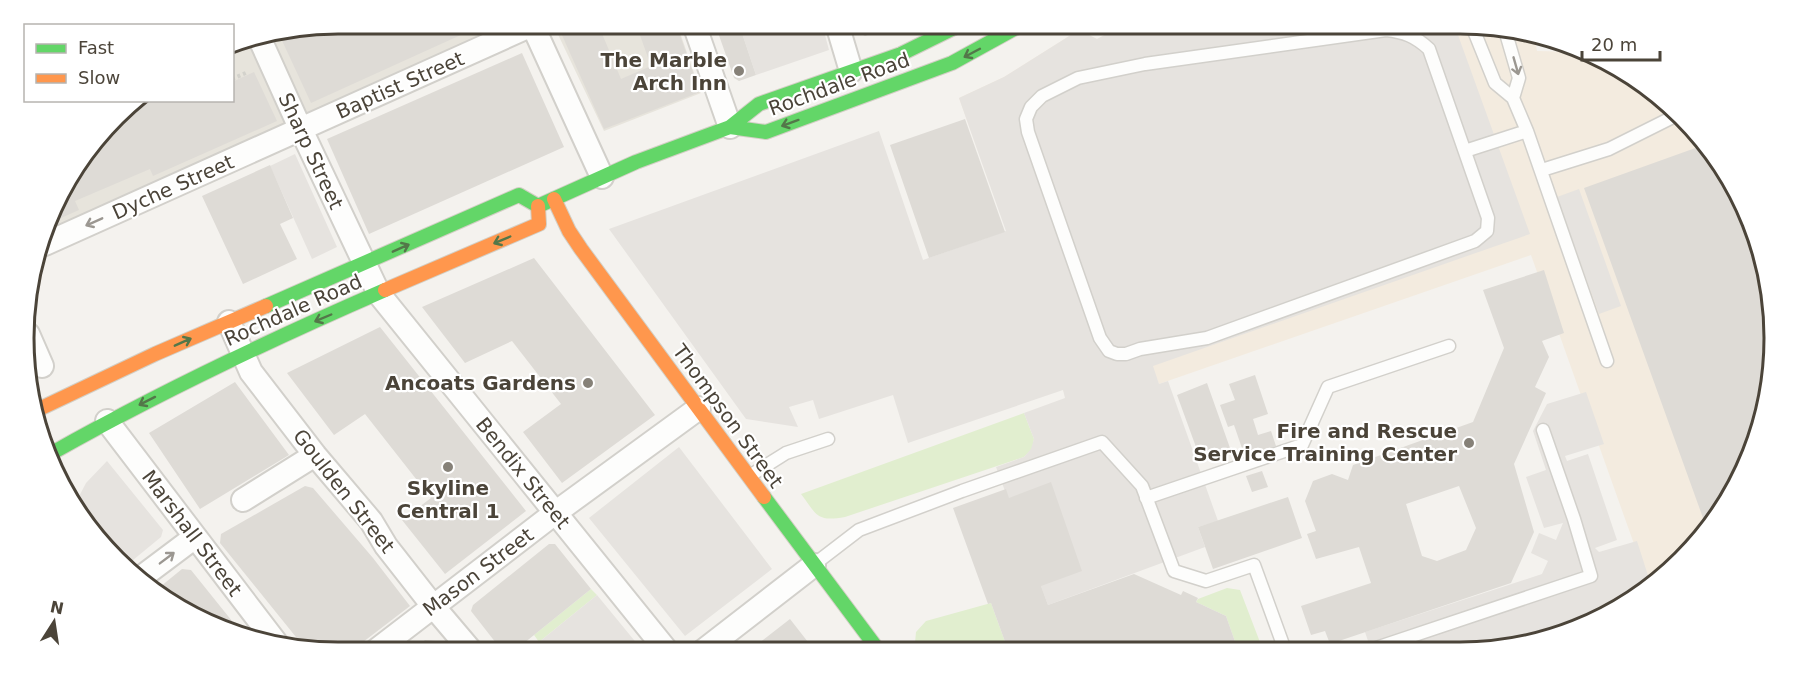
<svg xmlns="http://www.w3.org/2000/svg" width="1798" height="676" font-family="'DejaVu Sans',sans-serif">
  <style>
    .residential { fill: #e7e4dc }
    .commercial { fill: #f3ebdf }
    .green { fill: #e1eecf }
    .parking { fill: #e6e3df }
    .building { fill: #dedbd6; fill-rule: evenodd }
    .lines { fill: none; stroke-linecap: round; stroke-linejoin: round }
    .lane-casing { stroke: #d2d0cb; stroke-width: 15 }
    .street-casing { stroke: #d2d0cb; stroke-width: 26 }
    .fast-casing { stroke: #d3cfc5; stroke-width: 16 }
    .slow-casing { stroke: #d3cfc5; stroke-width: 16 }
    .path { stroke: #d3d2cc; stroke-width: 4; stroke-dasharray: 3 3; stroke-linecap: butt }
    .lane { stroke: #fdfdfc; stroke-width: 12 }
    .street { stroke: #fdfdfc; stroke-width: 22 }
    .fast { stroke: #63d668; stroke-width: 14 }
    .slow { stroke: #ff974d; stroke-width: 14 }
    .oneway { stroke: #537749 }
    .oneway2 { stroke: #9b9791 }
    .poi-dot { fill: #868178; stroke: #fff; stroke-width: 2 }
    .labels { text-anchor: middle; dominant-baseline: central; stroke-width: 4.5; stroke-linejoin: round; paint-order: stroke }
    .poi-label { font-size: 20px; font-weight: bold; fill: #4b4439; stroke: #fff; text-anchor: end }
    .street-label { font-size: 20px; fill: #4b4439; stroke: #fff }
    .rim { fill: none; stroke: #4b4439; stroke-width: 3 }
  </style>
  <rect width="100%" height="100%" fill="#f4f2ee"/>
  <path class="residential" d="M338 24H538L48 235 66 181 131 102 232 100 233 43 237 41Z
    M553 24H677L701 93 604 131Z"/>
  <path class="commercial" d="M1126 24H1460L1534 34 1537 51 1577 52 1651 89 1732 181 1771 297 1763 420 1721 512 1667 574 1649 586 1531 255 1159 384 1152 366 1066 398 959 98 1004 77 1074 33 1081 31 1097 39Z"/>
  <path class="green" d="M1024 413 1034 439 1032 449 1024 457 845 517C816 522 817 515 801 494Z
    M1227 588 1240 590 1263 650H1238L1226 616 1196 602 1198 599Z
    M591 589 597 595 539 642 534 635Z
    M991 603 1008 650 918 651 915 643 916 632 926 621Z"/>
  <path class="parking" d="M739 24H822L829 50 756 75Z
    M1126 24H1454L1530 234 1153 366 1159 384 1168 381 1218 521 1198 527 1205 547 1048 605 996 467 1024 457 1031 449 1034 439 1024 413 1065 398 1063 390 908 443 893 395 819 419 813 400 789 407 798 427 746 419 609 229 879 131 923 260 1006 231 959 98 1004 77 1074 33 1081 31 1097 39Z
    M295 154 337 247 312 259 270 166Z
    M1579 189 1621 306 1599 314 1557 197Z
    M1586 392 1604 444 1565 456 1567 461 1588 454 1617 540 1595 548 1599 552 1637 541 1651 585 1599 620 1501 649 1371 650 1365 632 1542 574 1548 561 1531 553 1539 533 1556 540 1563 523 1544 528 1526 477 1546 470 1533 431 1547 404Z
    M679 447 772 569 685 636 589 518Z
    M107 461 163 530 161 537 127 565 77 512 74 506 86 483Z
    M597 595 643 651 527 652 539 642Z"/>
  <path class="building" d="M338 24H485L311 103 279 34Z
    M557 24H598L621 79 651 66 636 24H676L700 92 604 129Z
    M715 24H739L756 75 739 81 734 78Z
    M856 24H897L865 36 858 32Z
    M522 53 564 147 369 234 327 139Z
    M254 72 277 121 153 176 150 169 75 201 79 210 52 222 66 181 131 102 232 100V82Z
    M965 119 1005 232 929 258 890 145Z
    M1701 146 1732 181 1771 297 1763 420 1721 512 1707 529 1584 188Z
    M270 165 293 218 280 224 297 259 243 284 202 196Z
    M534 258 655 415 562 483 523 432 561 404 512 341 465 363 422 307Z
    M1544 270 1564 333 1542 341 1549 357 1535 387 1546 393 1514 464 1534 532 1511 583 1330 644 1325 631 1311 635 1301 606 1371 583 1359 547 1316 559 1307 534 1316 531 1305 501 1313 481 1332 474 1348 480 1353 465 1473 422 1504 348 1483 290ZM1459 486 1476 528 1466 550 1437 561 1422 556 1406 504Z
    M380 327 526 511 445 574 402 520 431 498 365 414 334 435 287 373Z
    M1255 375 1268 414 1253 419 1258 435 1271 431 1276 446 1245 457 1234 425 1228 427 1220 405 1235 400 1229 384Z
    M235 382 289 455 200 509 149 433Z
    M1207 383 1230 448 1200 458 1177 395Z
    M1262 471 1268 487 1252 492 1246 476Z
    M1051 482 1082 571 1041 586 1048 605 1134 574 1181 595 1183 591 1198 598 1196 602 1226 616 1238 650H1183L1166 644 1148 650H1008L991 603 988 604 953 508 1006 489 1009 498Z
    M305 486 313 488 373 558 410 606 350 652 304 647 220 543 221 534Z
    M1288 497 1302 538 1213 569 1198 527Z
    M549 544H555L591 589 513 652H503L471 611 473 605Z
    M182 569 191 570 232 621 225 626 155 591Z
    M790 619 815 651H749Z
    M425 640 435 641 444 652H411Z"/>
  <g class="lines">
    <defs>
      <path id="lane" d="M1472 26 1495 83 1513 98 1527 131 1607 361
        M1386 30C1404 32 1415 36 1429 49L1488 218 1487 231 1475 241 1207 338 1140 349 1126 354H1117L1109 351 1100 338 1028 132 1026 119 1031 107 1042 96 1078 78 1145 64Z
        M1505 30 1519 78 1513 98
        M1465 151 1527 131
        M1542 170 1609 149 1675 116
        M751 475 786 453 828 439
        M1146 498 1302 445 1328 387 1449 346
        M816 563 859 530 962 491 1102 442 1142 486 1174 571 1206 581 1254 565 1285 650
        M1370 650 1591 576 1574 519 1543 430"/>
      <path id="street" d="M532 24 602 177
        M694 24 730 127
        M837 24 851 71
        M259 37 296 119 379 294 667 651
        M45 244 532 25
        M229 322 251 372 315 455 371 521 386 546 433 606 472 652
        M28 334 42 366
        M107 421 277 644
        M243 500 315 455
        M139 579 195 537
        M703 651 814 565
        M374 652 555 513 699 408"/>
      <path id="fast" d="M730 127 766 132 952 63 1023 24
        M538 206 636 162 730 127 759 104 901 54 962 24
        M266 306 519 195 538 206
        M52 453C160 392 272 339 385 290
        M764 497 879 651"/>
      <path id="slow" d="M554 199 569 231 581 249 764 497
        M385 290 539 224 538 206
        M35 411 155 354 266 306"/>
    </defs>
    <use href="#lane" class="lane-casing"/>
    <use href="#street" class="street-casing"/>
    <use href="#fast" class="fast-casing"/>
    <use href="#slow" class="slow-casing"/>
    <path class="path" d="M232 79 248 72"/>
    <use href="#lane" class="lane"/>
    <use href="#street" class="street"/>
    <use href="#fast" class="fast"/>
    <use href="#slow" class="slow"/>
  </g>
  <defs><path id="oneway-shaft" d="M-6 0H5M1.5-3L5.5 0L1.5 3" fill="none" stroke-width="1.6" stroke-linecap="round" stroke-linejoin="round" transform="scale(1.5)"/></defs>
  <g class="oneway">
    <use href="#oneway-shaft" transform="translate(972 53) rotate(152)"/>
    <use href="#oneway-shaft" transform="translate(790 123) rotate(160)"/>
    <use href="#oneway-shaft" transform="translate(502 240) rotate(157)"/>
    <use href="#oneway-shaft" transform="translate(401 248) rotate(-24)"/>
    <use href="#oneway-shaft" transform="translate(323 318) rotate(157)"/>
    <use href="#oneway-shaft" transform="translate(183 342) rotate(-24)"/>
    <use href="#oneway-shaft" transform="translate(147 401) rotate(153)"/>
  </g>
  <g class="oneway2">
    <use href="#oneway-shaft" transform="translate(1516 66) rotate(74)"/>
    <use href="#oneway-shaft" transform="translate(94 222) rotate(156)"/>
    <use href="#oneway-shaft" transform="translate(167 558) rotate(-37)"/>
  </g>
  <g class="poi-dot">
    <circle cx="739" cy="71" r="6"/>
    <circle cx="588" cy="383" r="6"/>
    <circle cx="1469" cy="443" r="6"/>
    <circle cx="448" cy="467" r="6"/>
  </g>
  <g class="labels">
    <g class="poi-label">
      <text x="727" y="60">The Marble<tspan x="727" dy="23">Arch Inn</tspan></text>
      <text x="576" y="383">Ancoats Gardens</text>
      <text x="1457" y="431">Fire and Rescue<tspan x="1457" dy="23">Service Training Center</tspan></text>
      <text x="448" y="488" text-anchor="middle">Skyline<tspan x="448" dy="23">Central 1</tspan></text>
    </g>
    <g class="street-label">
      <text transform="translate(839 84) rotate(-20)">Rochdale Road</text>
      <text transform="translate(400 85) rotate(-24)">Baptist Street</text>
      <text transform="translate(311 151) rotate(65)">Sharp Street</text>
      <text transform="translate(173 187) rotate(-24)">Dyche Street</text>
      <text transform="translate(293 310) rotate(-24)">Rochdale Road</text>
      <text transform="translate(728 416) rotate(54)">Thompson Street</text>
      <text transform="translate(523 473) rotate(51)">Bendix Street</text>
      <text transform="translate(344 491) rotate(52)">Goulden Street</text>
      <text transform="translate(192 533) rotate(53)">Marshall Street</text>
      <text transform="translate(478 572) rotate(-37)">Mason Street</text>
    </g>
  </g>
  <path d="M0 0H1798V676H0ZM338 34H1460A304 304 0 0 1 1764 338V338A304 304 0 0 1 1460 642H338A304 304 0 0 1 34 338V338A304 304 0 0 1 338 34Z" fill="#fff" fill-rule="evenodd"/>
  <path class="rim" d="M338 34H1460A304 304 0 0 1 1764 338V338A304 304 0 0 1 1460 642H338A304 304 0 0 1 34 338V338A304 304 0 0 1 338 34Z"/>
  <rect x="24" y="24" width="210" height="78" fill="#ffffff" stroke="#b7b4b0" stroke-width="1.5"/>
  <rect x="36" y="44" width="30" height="9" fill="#63d668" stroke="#b7b4b0" stroke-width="1.5"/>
  <text x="78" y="54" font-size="18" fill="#4b4439">Fast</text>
  <rect x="36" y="74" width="30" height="9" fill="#ff974d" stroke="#b7b4b0" stroke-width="1.5"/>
  <text x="78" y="84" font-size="18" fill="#4b4439">Slow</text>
  <g transform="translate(54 622) rotate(12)" stroke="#ffffff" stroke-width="4.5" paint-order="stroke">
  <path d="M0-4.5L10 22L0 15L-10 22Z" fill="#4b4439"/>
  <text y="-9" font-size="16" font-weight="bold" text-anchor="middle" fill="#4b4439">N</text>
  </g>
  <path d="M1582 51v9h78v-9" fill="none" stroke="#4b4439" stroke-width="3"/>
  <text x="1591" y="51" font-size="18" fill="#4b4439" stroke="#ffffff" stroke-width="4.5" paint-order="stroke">20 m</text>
</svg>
